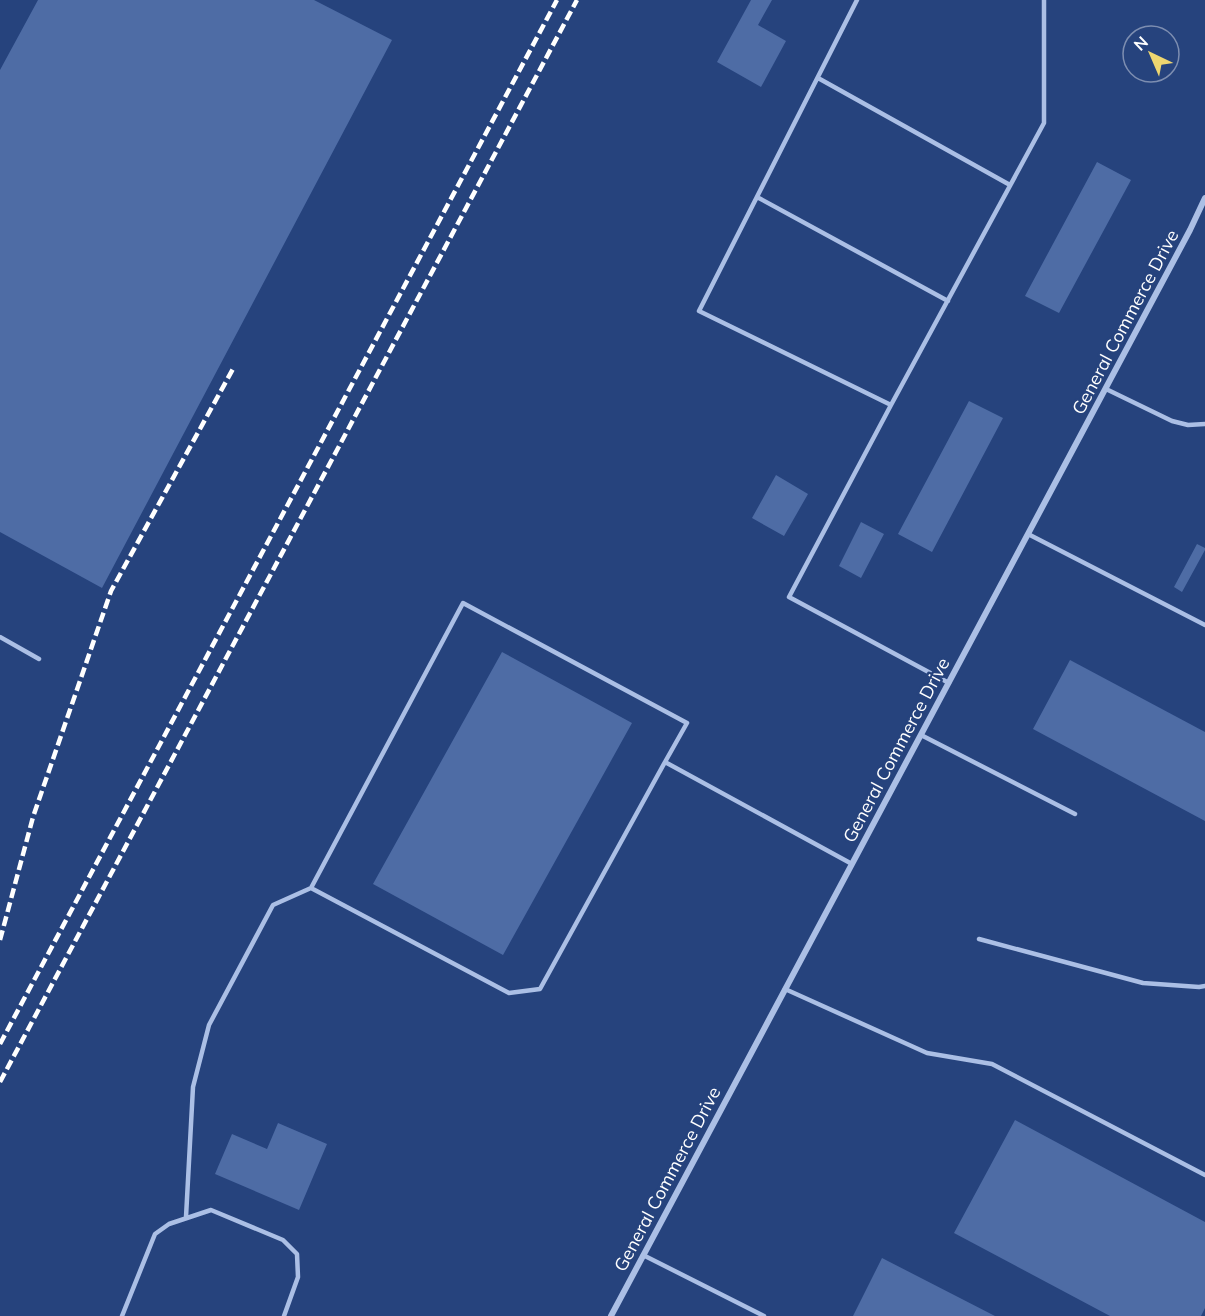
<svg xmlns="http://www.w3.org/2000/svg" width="1205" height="1316" font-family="Mulish,sans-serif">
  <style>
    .building { fill: #4e6ca5 }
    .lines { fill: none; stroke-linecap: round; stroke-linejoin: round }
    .service { stroke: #abbfe5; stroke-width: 4.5 }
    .minor { stroke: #abbfe5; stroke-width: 6 }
    .rail { stroke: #fff; stroke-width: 4.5; stroke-dasharray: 10 4.5; stroke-linecap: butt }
    .labels { text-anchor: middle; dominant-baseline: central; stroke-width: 5; stroke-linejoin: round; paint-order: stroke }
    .street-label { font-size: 18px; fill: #fff; stroke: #26437d }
  </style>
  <rect width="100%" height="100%" fill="#26437d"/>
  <path class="building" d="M38 0H314L392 40 102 588 0 532V70Z
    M751 0H772L758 25 786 41 761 87 717 62Z
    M1097 162 1131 180 1059 313 1025 296Z
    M969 401 1003 418 932 552 898 534Z
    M776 475 808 494 784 536 752 518Z
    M861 522 884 534 861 578 839 566Z
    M1197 544 1205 548V550L1182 592 1174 587Z
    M502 652 632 723 503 955 373 884Z
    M1070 660 1205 732V821L1033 729Z
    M1015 1120 1205 1222V1308L1201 1316H1110L954 1233Z
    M278 1123 327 1144 299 1210 215 1174 232 1134 267 1149Z
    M882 1258 995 1316H853Z"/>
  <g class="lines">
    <path class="service" d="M857 0 699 311 891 405 789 597 949 683
      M818 78 1010 185
      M757 197 948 301
      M1106 389 1172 421 1188 425 1205 424
      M891 405 1044 123V0
      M1028 534 1205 625
      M0 637 39 659
      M921 735 1075 814
      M665 762 687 723 463 603 311 888 509 993 540 989 665 762 852 864
      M979 939 1143 983 1199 987 1205 986
      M785 989 927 1053 992 1064 1205 1175
      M186 1217 193 1087 209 1025 273 905 311 888
      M643 1255 764 1316
      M122 1316 155 1234 169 1224 211 1210 283 1240 297 1254 298 1277 284 1316"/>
    <path class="minor" d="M611 1316 1190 230 1205 198"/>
    <path class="rail" d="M0 940 33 817 111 591 234 367
      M0 1044 557 0
      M0 1082 577 0"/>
  </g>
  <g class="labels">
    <g class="street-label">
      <text transform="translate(1125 322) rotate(-62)">General Commerce Drive</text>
      <text transform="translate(896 750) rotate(-62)">General Commerce Drive</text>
      <text transform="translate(667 1179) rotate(-62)">General Commerce Drive</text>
    </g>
  </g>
  <g transform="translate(1151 54) rotate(316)"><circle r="28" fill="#26437d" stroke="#7d8eb1" stroke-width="1.5"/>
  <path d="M0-4.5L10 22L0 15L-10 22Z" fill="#eed670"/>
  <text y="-9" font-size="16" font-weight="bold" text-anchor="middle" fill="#ffffff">N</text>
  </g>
</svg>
